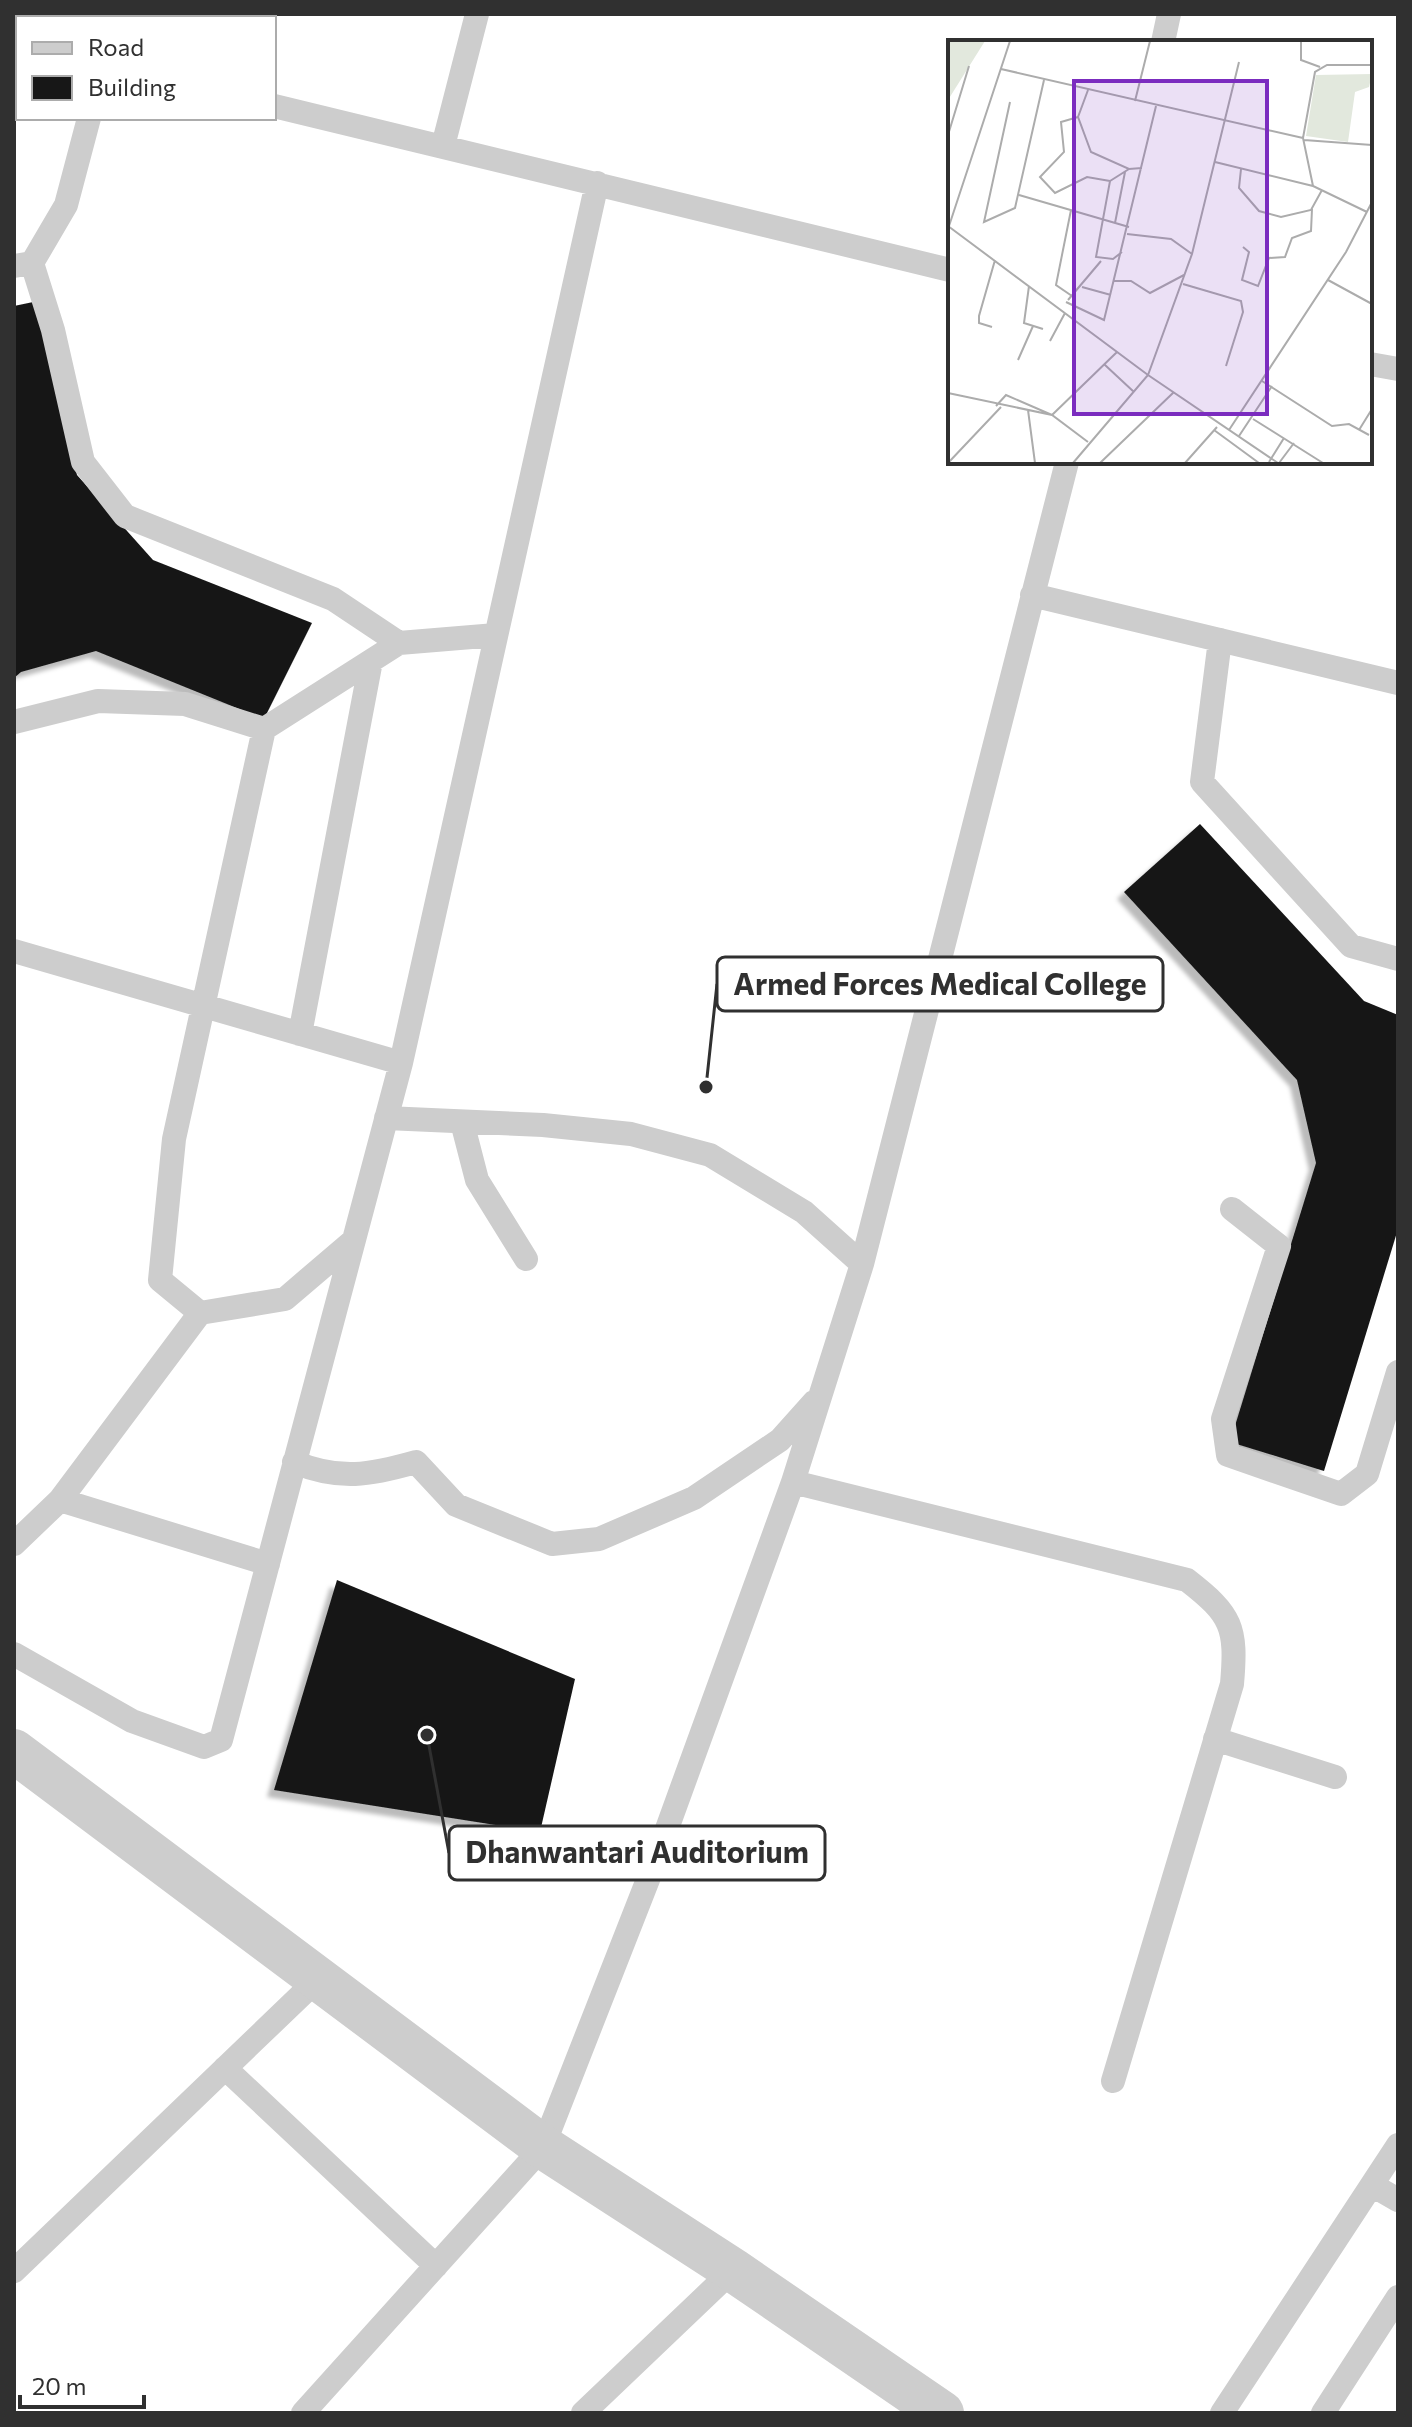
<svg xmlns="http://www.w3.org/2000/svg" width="1412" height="2427" font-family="Commissioner,sans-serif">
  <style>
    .building { fill: #171717; filter: url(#shadow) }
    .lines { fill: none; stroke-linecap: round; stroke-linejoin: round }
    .service { stroke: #cdcdcd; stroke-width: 24 }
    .tertiary { stroke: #cdcdcd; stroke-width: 44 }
    .inset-road { fill: none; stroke: #acacac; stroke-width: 2 }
    .view { fill: #7b2cbf; fill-opacity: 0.15; stroke: #7b2cbf; stroke-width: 4 }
    .inset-edge { fill: none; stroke: #303030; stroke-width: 4 }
    .leader { fill: none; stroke: #303030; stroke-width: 3 }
    .callout-dot { fill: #303030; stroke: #fff; stroke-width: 3 }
    .callout { fill: #fff; stroke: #303030; stroke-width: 3 }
    .callout-label { font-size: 30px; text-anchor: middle; font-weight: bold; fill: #303030 }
  </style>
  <defs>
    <filter id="shadow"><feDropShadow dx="-7" dy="7" stdDeviation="2" flood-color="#0004"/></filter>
  </defs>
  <rect width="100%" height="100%" fill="#fff"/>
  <path class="building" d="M38 301 77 475 153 560 312 623 264 719 96 651 21 672 14 678V306Z
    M1200 824 1364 1001 1398 1015V1229L1324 1471 1230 1442 1316 1163 1297 1080 1124 892Z
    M337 1580 575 1679 540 1832 274 1790Z"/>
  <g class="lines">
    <path class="service" d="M1163 42 1169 14
      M14 45 18 46
      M274 106 950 270
      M443 146 477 14
      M32 263 66 205 89 118
      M14 266 32 263 53 330 83 462 125 516 333 599 399 643 496 635
      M1370 364 1398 369
      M1032 595 1398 683
      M1220 640 1202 782 1351 946 1398 959
      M14 722 98 701 185 704 264 729
      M14 951 401 1063
      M300 1034 371 661
      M386 1118 543 1125 631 1134 710 1155 804 1212 862 1264
      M462 1122 477 1180 526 1259
      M1232 1209 1279 1246 1223 1419 1228 1455 1341 1494 1367 1474 1398 1372
      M354 1240 285 1299 200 1313 160 1280 174 1139 264 729 399 643
      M294 1462C340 1481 370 1475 416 1462L456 1505 552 1544 599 1539 694 1498 780 1440 814 1402
      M793 1482 1187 1580C1232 1615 1237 1627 1232 1684L1113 2081
      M60 1500 268 1564
      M14 1544 60 1500 200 1313
      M14 1654 132 1721 204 1747 221 1740 401 1063 597 183
      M1215 1739 1335 1777
      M225 2068 436 2266
      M1372 2185 1398 2200
      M14 2271 318 1979
      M303 2413 543 2147 656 1859 793 1482 862 1264 1067 462
      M583 2413 733 2270
      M1222 2413 1398 2145
      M1323 2413 1398 2297"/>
    <path class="tertiary" d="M14 1751 543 2147 733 2270 942 2413"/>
  </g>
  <g transform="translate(948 40)">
    <rect width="424" height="424" fill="#fff"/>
    <path d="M0 1H37L0 60ZM424 34 421 47 407 52 400 102 358 96 368 35Z" fill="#e2e8dd"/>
    <path class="inset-road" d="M353 1V20L372 27M53 29 355 98M187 61 202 1M62 62 36 182 67 168 96 40M130 77 140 50M0 95 21 26M356 100 424 105M267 122 365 146M293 129 291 148 311 171 333 177 363 170 374 150M162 141 139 137 107 153 92 137 116 112 113 82 130 77 143 112 181 129 194 128M71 155 181 187M123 170 108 245 124 256M419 172 365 146 355 98 367 32 379 25H424M167 183 177 132M0 186 200 335 330 423M0 189 62 1M179 194 223 199 244 214M295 207 301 212 294 240 310 246 321 218 337 217 344 198 363 191 364 169M174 212 165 219 148 217 162 141 181 129M380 240 424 264M166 241H183L202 253 236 235M235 244 293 261 295 272 278 326M81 246 76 283 95 289M134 247 163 255M120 260 153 221M118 262 156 280 208 66M44 287 31 283V276L47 220M102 301 117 273M70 320 85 286M157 325 186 352M314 341 384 386 401 384 421 395M0 353 104 375 140 402M48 366 58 355 104 375 169 312M80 370 87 423M305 379 375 423M266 390 311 423M281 390 398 212 424 162M411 390 424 369M291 396 324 346M321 422 336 398M0 423 53 367M125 423 200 335 244 214 291 22M152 423 226 352M237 423 269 387M331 423 346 403"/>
    <path class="view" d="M126 41H319V374H126Z"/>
    <rect width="424" height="424" class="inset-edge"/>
  </g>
  <path class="leader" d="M706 1087L717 984M427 1735L449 1853"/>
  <g class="callout-dot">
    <circle cx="706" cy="1087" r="8"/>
    <circle cx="427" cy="1735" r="8"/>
  </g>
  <g class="callout">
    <rect x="717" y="957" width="446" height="54" rx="8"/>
    <rect x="449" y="1826" width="376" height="54" rx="8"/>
  </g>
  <g class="callout-label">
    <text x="940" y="995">Armed Forces Medical College</text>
    <text x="637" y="1863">Dhanwantari Auditorium</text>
  </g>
  <rect width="1412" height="2427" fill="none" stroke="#303030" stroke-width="32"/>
  <rect x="16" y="16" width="260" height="104" fill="#ffffff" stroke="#acacac" stroke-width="2"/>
  <rect x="32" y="42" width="40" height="12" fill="#cdcdcd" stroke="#acacac" stroke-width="2"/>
  <text x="88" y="56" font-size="24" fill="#303030">Road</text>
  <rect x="32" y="76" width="40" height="24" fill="#171717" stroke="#acacac" stroke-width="2"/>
  <text x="88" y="96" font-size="24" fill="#303030">Building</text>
  <path d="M20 2395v12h124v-12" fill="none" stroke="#303030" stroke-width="4"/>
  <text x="32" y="2395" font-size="24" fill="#303030" stroke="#ffffff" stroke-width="6" paint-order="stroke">20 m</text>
</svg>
